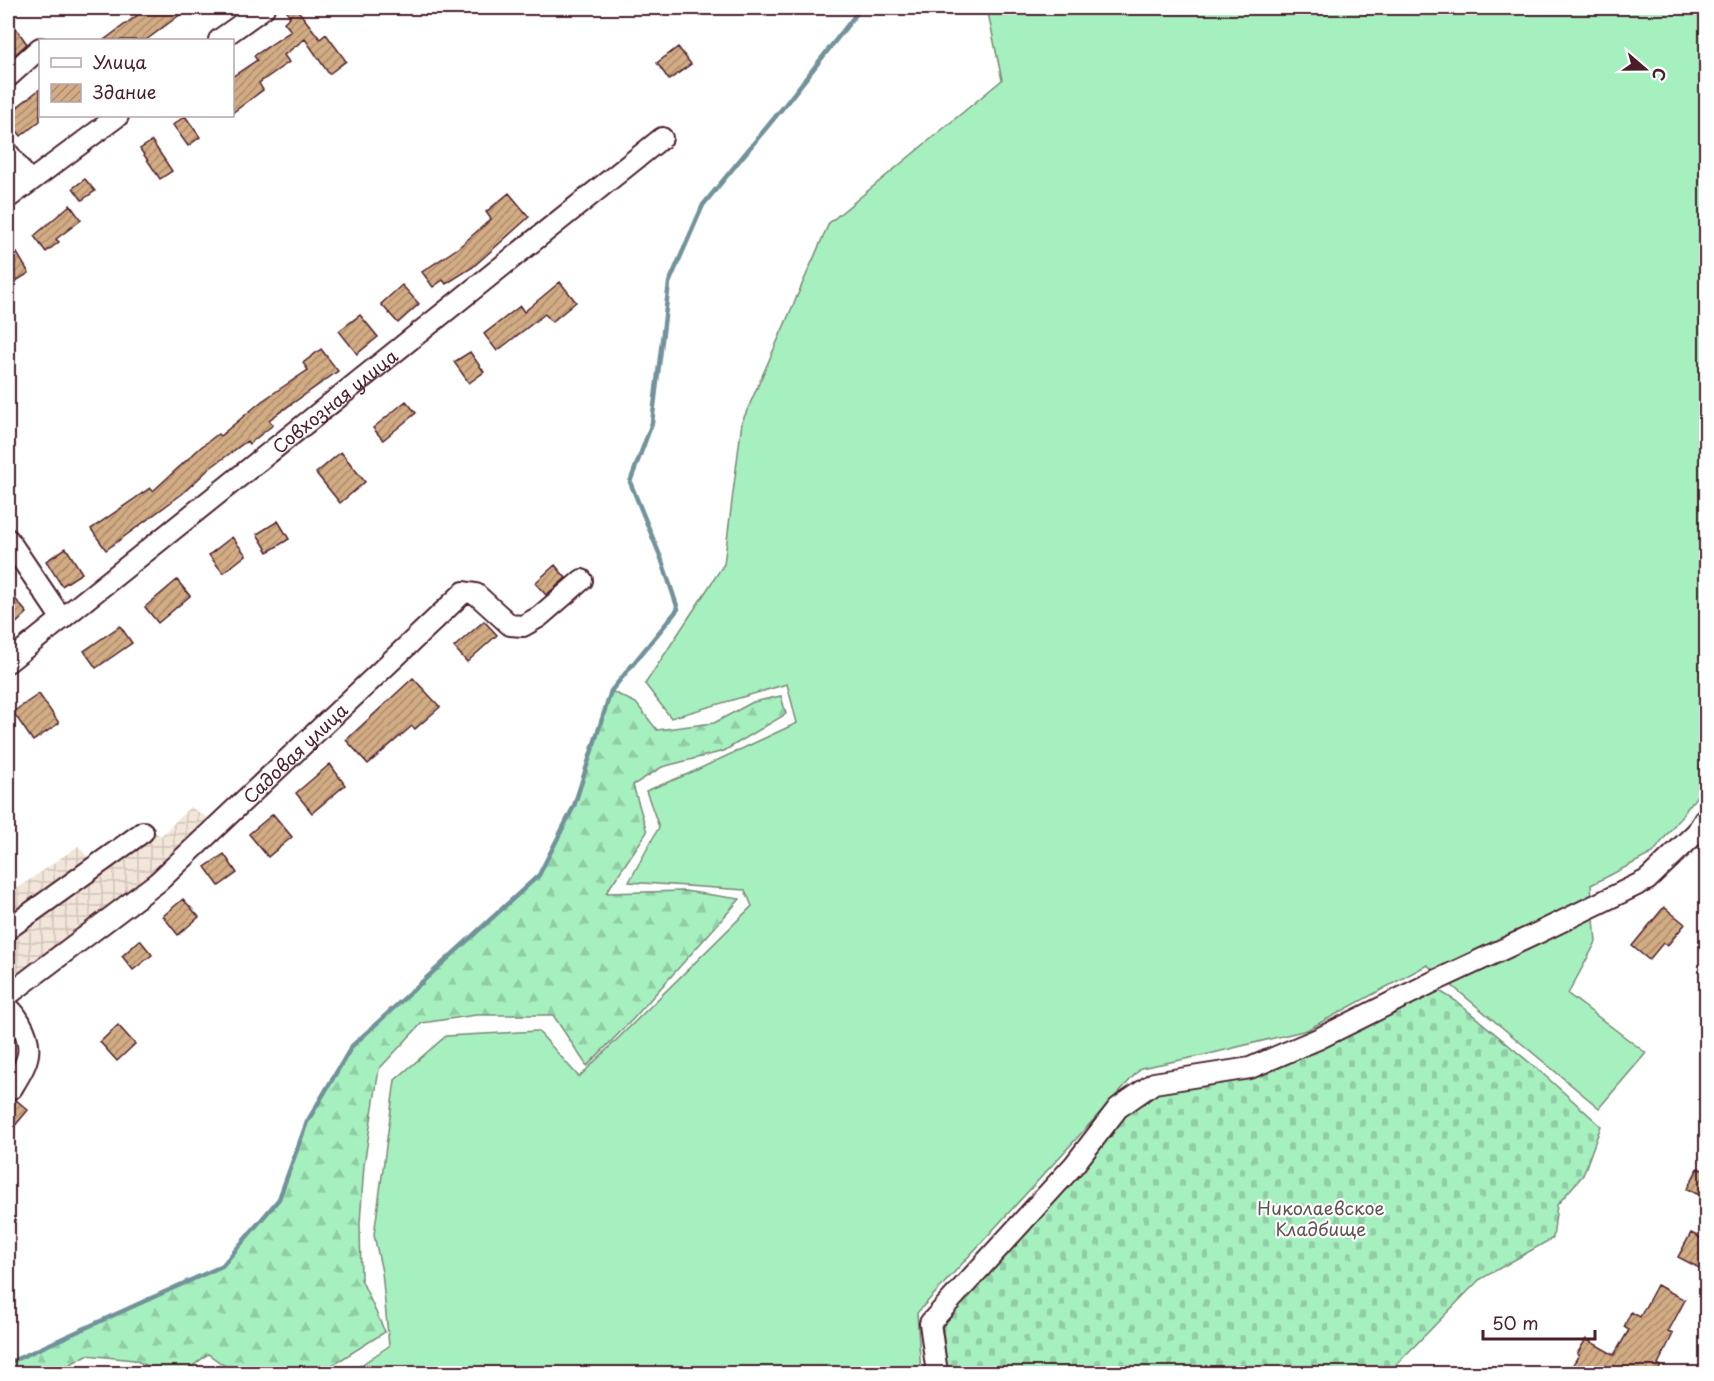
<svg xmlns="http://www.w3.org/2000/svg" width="1714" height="1381" font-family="'Playpen Sans',sans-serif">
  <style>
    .industrial { fill: url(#industrial-grid) }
    .grass { fill: #a6f0bf; stroke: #788875; stroke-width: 1.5 }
    .forest { fill: url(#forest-firs); stroke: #788875; stroke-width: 1.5 }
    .cemetery { fill: url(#cemetery-stones); stroke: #788875; stroke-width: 1.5 }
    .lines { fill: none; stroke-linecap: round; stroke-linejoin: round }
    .stream { stroke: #72929a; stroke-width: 4.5 }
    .building { fill: url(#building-hatch); stroke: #4a1f2b; stroke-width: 1.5 }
    .minor-casing { stroke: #4a1f2b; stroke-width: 24 }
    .path { stroke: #4a1f2b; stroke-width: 3; stroke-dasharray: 6 4.5; stroke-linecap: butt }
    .minor { stroke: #fff; stroke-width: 20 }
    .labels { text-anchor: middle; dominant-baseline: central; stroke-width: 4.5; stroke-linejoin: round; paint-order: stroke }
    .street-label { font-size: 18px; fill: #4a1f2b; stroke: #fff }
    .park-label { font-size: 18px; fill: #615350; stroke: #fff }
  </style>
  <defs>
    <pattern id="industrial-grid" width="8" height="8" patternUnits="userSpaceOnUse" patternTransform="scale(1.5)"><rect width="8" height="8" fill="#f2e6da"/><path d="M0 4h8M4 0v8" fill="none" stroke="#d1c5bb"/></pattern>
    <pattern id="forest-firs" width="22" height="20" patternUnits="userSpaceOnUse" patternTransform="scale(1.5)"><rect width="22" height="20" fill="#a6f0bf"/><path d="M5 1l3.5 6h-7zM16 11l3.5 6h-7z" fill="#90cda4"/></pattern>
    <pattern id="cemetery-stones" width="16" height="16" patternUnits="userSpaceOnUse" patternTransform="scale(1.5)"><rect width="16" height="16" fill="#a6f0bf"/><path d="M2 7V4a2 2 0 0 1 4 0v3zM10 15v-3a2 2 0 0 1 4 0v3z" fill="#90cda4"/></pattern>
    <pattern id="building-hatch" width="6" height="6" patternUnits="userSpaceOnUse" patternTransform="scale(1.5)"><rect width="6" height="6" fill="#d2ac84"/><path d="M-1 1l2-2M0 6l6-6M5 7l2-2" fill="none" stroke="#ac8b6c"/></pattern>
  </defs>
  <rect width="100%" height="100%" fill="#fff"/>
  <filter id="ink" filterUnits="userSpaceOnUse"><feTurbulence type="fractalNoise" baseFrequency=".0167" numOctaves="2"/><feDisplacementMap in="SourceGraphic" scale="12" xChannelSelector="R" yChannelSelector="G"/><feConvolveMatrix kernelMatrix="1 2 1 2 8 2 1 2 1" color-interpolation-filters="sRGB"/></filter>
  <g filter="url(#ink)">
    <path class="industrial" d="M190 807 210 819 155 877 8 984V895L78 846 90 860 142 824 161 836Z"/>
    <path class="grass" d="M987 8H1706V784L1653 853 1591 885 1596 942 1568 994 1646 1053 1599 1108 1427 965 1307 1030 1205 1055 1141 1068 917 1313 921 1373 348 1374 389 1346 382 1272 374 1235 395 1080 446 1036 538 1031 579 1077 752 906 745 890 629 882 659 827 646 791 688 774 797 723 787 684 671 718 645 684 724 564 742 422 829 223 1002 80Z"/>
    <path class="forest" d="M611 691 636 703 657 730 714 723 753 702 781 696 786 714 724 751 662 767 633 785 647 832 606 893 684 891 740 899 633 1019 587 1066 553 1015H476L422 1023 379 1069 364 1165 360 1223 361 1279 385 1332 320 1373H235L208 1354 184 1373H165L134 1360 87 1355 54 1373H8V1363L222 1266 279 1199 307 1122 352 1046 539 875 574 806Z"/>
    <path class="cemetery" d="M1438 990 1456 1001 1542 1073 1601 1126 1583 1175 1557 1205 1553 1238 1479 1280 1388 1373H979L975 1370 947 1366 942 1323 1121 1118 1159 1091 1252 1078Z"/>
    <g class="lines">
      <path class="stream" d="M8 1363 222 1266 279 1199 307 1122 352 1046 539 875 574 806 611 691 678 609 661 558 630 482 652 423 669 283 703 205 785 105 861 8"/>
    </g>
    <path class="building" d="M147 8H189L146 40H104Z
      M293 8H296L320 39 326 34 346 61 329 74 305 39 284 55 289 62 259 83 263 90 232 113V77L257 60 254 56 291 31 284 22 290 17 287 12Z
      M8 17 27 44 8 61Z
      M678 47 691 64 669 80 657 63Z
      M40 89V121L21 136 8 119V114Z
      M185 116 200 137 188 146 173 125Z
      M152 141 172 171 160 179 140 149Z
      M85 179 95 191 82 200 73 188Z
      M509 193 529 217 473 267 446 284 443 280 433 287 422 272 458 248 491 219 486 212Z
      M70 205 81 220 56 239 59 242 46 252 34 236Z
      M8 238 29 273 16 281 8 268Z
      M560 282 576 302 552 322 545 314 497 351 484 334 520 306 524 312Z
      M402 285 419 304 398 323 381 304Z
      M360 315 378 337 357 354 339 331Z
      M321 349 338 371 269 420 273 425 249 444 247 441 210 468 182 494 106 550 91 529 150 488 153 491 201 447 218 434 220 436 262 401 308 370 303 363Z
      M470 352 484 372 469 383 454 362Z
      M406 401 416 413 383 440 373 428Z
      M341 452 365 482 340 503 316 473Z
      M278 521 289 539 268 552 257 534Z
      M232 537 246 555 223 573 209 555Z
      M66 548 82 573 62 586 46 561Z
      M555 565 566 578 546 595 535 583Z
      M177 580 190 596 158 623 145 607Z
      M8 590 27 613 8 631Z
      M484 621 497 635 467 662 454 647Z
      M120 626 132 643 96 668 84 651Z
      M413 678 440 707 415 729 412 726 368 764 346 740Z
      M39 694 59 723 33 741 13 712Z
      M330 764 345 785 312 813 296 793Z
      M273 814 292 837 268 857 249 834Z
      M224 854 237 873 219 886 205 867Z
      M183 899 199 917 178 935 163 916Z
      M1664 907 1685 924 1667 946 1663 943 1649 960 1632 946Z
      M140 940 152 955 133 970 122 956Z
      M118 1025 135 1044 117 1061 100 1042Z
      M8 1099H15L28 1110 8 1134Z
      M1698 1168 1707 1172V1199L1687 1189Z
      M1691 1233 1707 1241V1272L1678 1257Z
      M1657 1285 1685 1300 1668 1332 1673 1334 1658 1364 1661 1366 1656 1374H1567L1579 1355 1577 1354 1586 1339 1614 1355 1629 1330 1624 1327 1631 1312 1640 1317Z"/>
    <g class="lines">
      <defs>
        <g id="minor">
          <path d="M219 40 264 8"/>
          <path d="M8 77 40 48"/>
          <path d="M8 153 29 181"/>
          <path d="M8 198 118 116"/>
          <path d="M8 539 62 619"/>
          <path id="s1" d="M8 662 662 138"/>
          <path d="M8 929 143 832"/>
          <path id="s2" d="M8 995 158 882 464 592 476 594 510 625 523 626 539 617 582 580"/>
          <path d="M8 1008C14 1011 16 1016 20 1022 36 1050 27 1063 12 1088"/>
          <path d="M935 1374 936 1366 930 1323 1074 1165 1118 1108 1154 1083 1250 1068 1318 1039 1435 981 1540 932 1647 880 1696 833 1706 817"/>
        </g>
      </defs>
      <use href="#minor" class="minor-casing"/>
      <path class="path" d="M1679 8H1681"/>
      <use href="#minor" class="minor"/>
    </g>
  </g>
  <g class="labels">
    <g class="street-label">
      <text stroke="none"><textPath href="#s1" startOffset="418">Совхозная улица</textPath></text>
      <text stroke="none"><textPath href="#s2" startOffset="376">Садовая улица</textPath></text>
    </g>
    <g class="park-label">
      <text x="1321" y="1207">Николаевское<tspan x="1321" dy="21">Кладбище</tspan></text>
    </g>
  </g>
  <rect width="1714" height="1381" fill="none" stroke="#fff" stroke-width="30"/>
  <rect x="15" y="15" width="1684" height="1351" fill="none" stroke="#4a1f2b" stroke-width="2" filter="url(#ink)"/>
  <rect x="39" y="39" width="195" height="78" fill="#ffffff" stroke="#b7a5aa" stroke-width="1.5"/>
  <rect x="51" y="58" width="30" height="9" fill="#ffffff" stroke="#b7a5aa" stroke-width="1.5"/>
  <text x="93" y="69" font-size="18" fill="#4a1f2b">Улица</text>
  <rect x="51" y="84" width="30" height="18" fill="url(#building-hatch)" stroke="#b7a5aa" stroke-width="1.5"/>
  <text x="93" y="99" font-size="18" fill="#4a1f2b">Здание</text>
  <g transform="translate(1645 69) rotate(110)" stroke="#ffffff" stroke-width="4.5" paint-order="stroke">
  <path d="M0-4.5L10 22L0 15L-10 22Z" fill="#4a1f2b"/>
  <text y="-9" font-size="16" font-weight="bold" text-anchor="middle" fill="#4a1f2b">С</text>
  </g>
  <path d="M1483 1330v9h112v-9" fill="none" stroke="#4a1f2b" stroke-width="3"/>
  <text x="1492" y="1330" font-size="18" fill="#4a1f2b" stroke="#ffffff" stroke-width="4.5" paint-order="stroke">50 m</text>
</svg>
